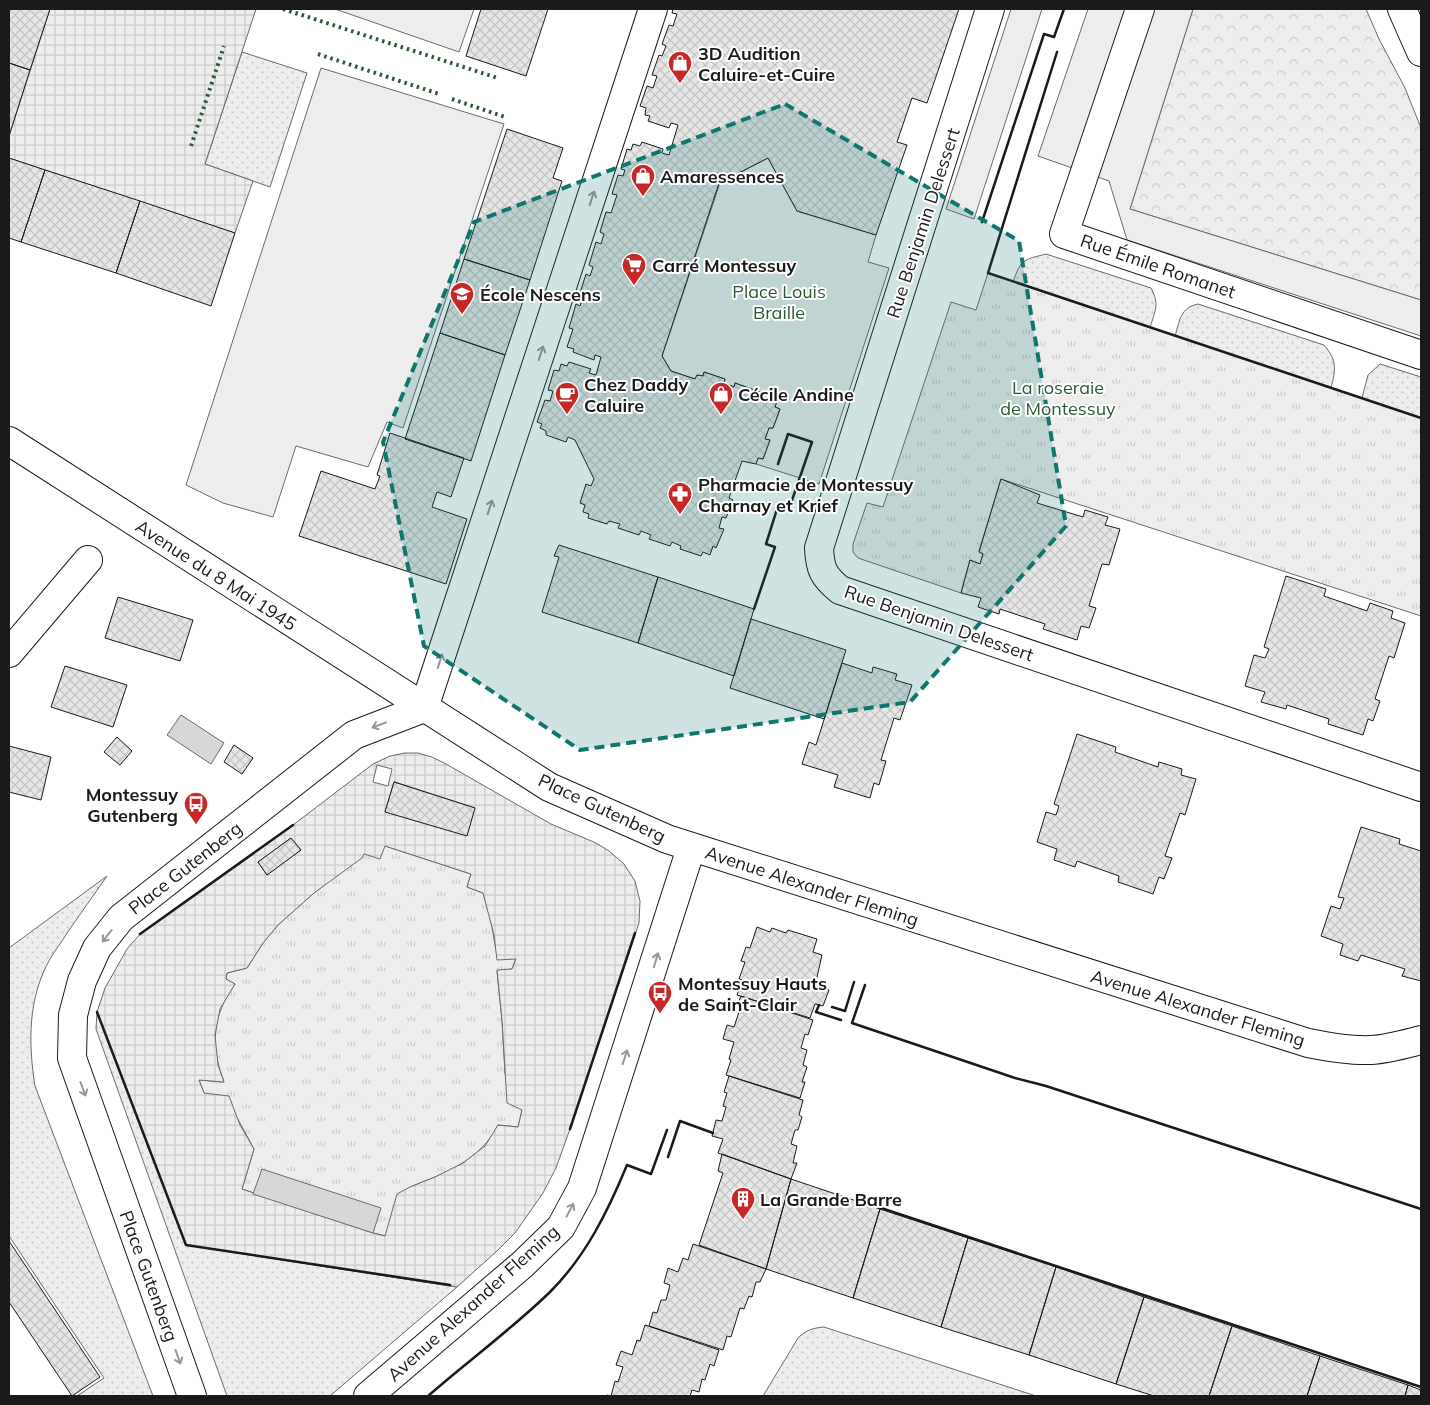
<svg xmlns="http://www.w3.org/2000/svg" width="1430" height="1405" font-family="Mulish,sans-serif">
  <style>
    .grass { fill: url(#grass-dots); stroke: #6a6a6a }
    .forest { fill: url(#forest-crowns); stroke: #6a6a6a }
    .park { fill: url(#park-tufts); stroke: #6a6a6a }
    .built { fill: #ededed; stroke: #6a6a6a }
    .plaza { fill: url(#plaza-grid); stroke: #6a6a6a; fill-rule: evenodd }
    .water { fill: #d7d7d7; stroke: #6a6a6a }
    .building { fill: url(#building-cross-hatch); stroke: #1a1a1a }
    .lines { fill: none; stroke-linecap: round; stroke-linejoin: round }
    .minor-casing { stroke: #1a1a1a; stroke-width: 30 }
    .minor { stroke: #fff; stroke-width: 28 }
    .hedge { stroke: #2b5a34; stroke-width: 4; stroke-dasharray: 2.5 4; stroke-linecap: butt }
    .wall { stroke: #1a1a1a; stroke-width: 2.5 }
    .oneway { stroke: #989898 }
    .marked { fill: #0f766e; fill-opacity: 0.2; stroke: #0f766e; stroke-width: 4; stroke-dasharray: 10 6; stroke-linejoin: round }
    .labels { text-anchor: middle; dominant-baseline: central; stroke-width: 4; stroke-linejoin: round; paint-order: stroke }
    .poi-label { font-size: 18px; font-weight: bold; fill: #1a1a1a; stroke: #fff; text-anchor: start }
    .street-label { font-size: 18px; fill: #1a1a1a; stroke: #fff }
    .park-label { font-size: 18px; fill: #2b5a34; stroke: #fff }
  </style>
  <defs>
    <pattern id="grass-dots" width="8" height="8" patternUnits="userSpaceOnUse" patternTransform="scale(1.25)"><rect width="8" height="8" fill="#ededed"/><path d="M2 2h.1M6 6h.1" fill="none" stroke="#cbcbcb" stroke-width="1.8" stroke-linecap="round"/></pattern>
    <pattern id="forest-crowns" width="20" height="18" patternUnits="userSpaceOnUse" patternTransform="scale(1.25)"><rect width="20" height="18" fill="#ededed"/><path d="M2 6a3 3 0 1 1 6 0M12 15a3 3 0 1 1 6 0" fill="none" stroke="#cbcbcb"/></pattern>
    <pattern id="park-tufts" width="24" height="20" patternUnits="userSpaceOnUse" patternTransform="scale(1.25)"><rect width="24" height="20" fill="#ededed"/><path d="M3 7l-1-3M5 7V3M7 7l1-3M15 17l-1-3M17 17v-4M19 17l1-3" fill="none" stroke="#cbcbcb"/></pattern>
    <pattern id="plaza-grid" width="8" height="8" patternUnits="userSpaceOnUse" patternTransform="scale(1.25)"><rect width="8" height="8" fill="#ededed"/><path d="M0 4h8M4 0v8" fill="none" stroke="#cbcbcb"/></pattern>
    <pattern id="building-cross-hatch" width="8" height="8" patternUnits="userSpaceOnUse" patternTransform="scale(1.25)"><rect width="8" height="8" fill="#e6e6e6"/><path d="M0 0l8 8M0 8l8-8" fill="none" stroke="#c5c5c5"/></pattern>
  </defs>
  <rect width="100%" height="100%" fill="#fff"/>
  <path class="grass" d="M242 52 307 73 270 187 205 164Z
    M1046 254 1151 288C1160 305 1155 310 1150 328L1013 282C1021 259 1023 260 1046 254Z
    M1198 304 1324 345C1337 360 1336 369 1331 388L1175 336C1180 320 1180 308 1198 304Z
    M1380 364 1421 377V418L1362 398 1368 375Z
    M107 876C94 895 80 914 67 933 62 942 55 950 50 959 28 998 28 1042 35 1086L153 1396H77L104 1378 9 1236V948Z
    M97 1012 186 1245 457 1287 330 1396H227L96 1029Z
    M824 1327 1036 1396H763L798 1338C806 1330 813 1328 824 1327Z"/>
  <path class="forest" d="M1193 9H1366L1379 39 1405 88 1421 128V300L1130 209Z"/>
  <path class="park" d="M988 273 1421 418V616L1001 479 979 551 983 554 980 564 970 560 961 593 858 558 853 552V544L867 503 883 507 951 302 976 310Z
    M385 846 471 874 467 887 483 893 490 916 496 950 516 958 512 969 497 971 502 1020 505 1074 522 1110 518 1127 498 1125C481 1160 444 1174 410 1187L386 1236 373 1233 242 1189 254 1149 234 1112 204 1093 199 1080 224 1082C210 1045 212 1016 235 984L226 979 227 973 247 968 263 943 278 925 314 893 364 854Z"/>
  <path class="built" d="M335 9H474L459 52Z
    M1011 9H1042L974 219 946 209Z
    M1088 9H1193L1130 209 1421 300V336L1127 240 1109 181 1038 156Z
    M321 68 504 124 403 428 387 422 368 467 296 446 273 517 223 503 186 485Z
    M768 158 797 211 876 235 868 262 889 268 819 484 756 464 758 458 763 459 770 440 765 439 769 428H773L780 409 775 407 777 401 770 399 771 396 735 383 734 387 724 383 725 379 704 372 703 376 697 375 695 379 671 371 662 356 720 183Z"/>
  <path class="plaza" d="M50 9H256L205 164 253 181 235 233 9 158V136Z
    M405 753H418L432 757 446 764 551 824 596 843 609 851 624 864 635 881 640 901 639 923 570 1129 556 1168 543 1193 515 1233 497 1251 457 1287 186 1245 97 1012 105 988 127 949 140 934 293 825 373 764 390 756ZM377 765 392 769 388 786 373 782ZM394 782H395L475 808 385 812ZM291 838 301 850 267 875 258 862ZM385 846 471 874 467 887 483 893 494 935 497 960 516 959 512 969 497 970 502 1020 507 1103 522 1110 518 1127 498 1125 485 1146 463 1163 435 1177 410 1187 397 1194 385 1236 373 1233 242 1189 254 1149 240 1125 229 1096 204 1093 199 1080 224 1082 218 1065 215 1035 220 1009 235 984 226 979 227 973 247 968 263 943 278 925 314 893 362 858 364 854 380 859Z"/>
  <path class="water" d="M181 715 224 743 211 764 167 735Z
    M262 1169 381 1208 373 1233 253 1194Z"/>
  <path class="building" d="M9 9H50L30 70 9 63Z
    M481 9H548L526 76 466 56Z
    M673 9H959L927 103 912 98 897 142 907 145 876 235 797 211 768 158 719 183 662 356 671 371 695 379 697 375 703 376 704 372 725 379 724 383 734 387 735 383 771 396 770 399 777 401 775 407 780 409 773 428H769L765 439 770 440 763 459 758 458 756 464 742 461 729 498 733 500 726 518 722 517 719 528 724 529 716 548 713 546 710 555 703 552 701 556 680 549 681 546 672 542 670 546 649 539 651 535 641 531 639 535 618 528 620 524 609 521 607 524 588 518 589 514 583 512 585 505 580 503 586 484 591 486 594 479 575 440 568 437 566 442 546 435V431L540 428 542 424 537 422 545 400 550 401 553 391 548 390 554 370 559 371 561 364 567 366 569 362 591 369 589 373 596 375 601 357 595 355 594 360 573 352 574 349 567 347 573 329 569 328 576 304 580 306 583 297 579 296 586 274 590 276 593 267 589 265 596 242 601 244 604 234 600 232 606 212 611 213 617 195 612 194 618 175 623 176 625 170 621 169 627 149 631 150 633 144 640 146 642 142 663 149 662 153 669 155 678 125 671 123 669 128 648 121 650 116 645 115 646 108 640 106 647 86 653 88 657 76 652 75 659 55 662 56 666 46 662 44 669 25 673 26 677 14 672 13Z
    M9 63 30 70 9 136Z
    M507 129 563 148 553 178 562 181 530 280 464 259Z
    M9 158 45 170 21 242 9 238Z
    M45 170 140 201 116 273 21 242Z
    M140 201 235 233 211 306 116 273Z
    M464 259 530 280 505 355 440 333Z
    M440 333 505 355 471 461 405 439Z
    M390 433 464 458 451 497 437 492 432 507 467 519 446 584 299 536 321 471 375 489 380 476 377 475Z
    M1001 479 1040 495 1037 503 1083 517 1085 510 1108 517 1105 525 1120 529 1109 565 1102 564 1089 606 1096 608 1089 628 1081 626 1077 640 1043 629 1045 624 1000 609 999 614 978 607 981 598 961 593 970 560 980 564 983 554 979 552Z
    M559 545 658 577 638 643 542 612 559 557 554 556Z
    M1286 576 1326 589 1324 596 1367 611 1370 603 1393 611 1391 618 1405 623 1394 658 1389 656 1375 699 1380 701 1373 721 1368 719 1363 735 1328 724 1329 719 1287 705 1286 709 1261 702 1265 692 1245 686 1254 655 1265 658 1269 649 1264 647Z
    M658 577 754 609 734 676 638 643Z
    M118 597 193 620 180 661 105 638Z
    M751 619 846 650 824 719 730 688Z
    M842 663 872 673 873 667 897 674 895 680 912 685 900 720 894 718 881 760 886 761 879 785 874 783 870 798 834 787 838 775 802 764 809 742 816 745Z
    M65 666 127 685 113 727 51 707Z
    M1077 734 1116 747 1115 752 1158 767 1159 762 1182 769 1181 775 1196 779 1185 815 1180 813 1165 856 1172 858 1164 879 1159 877 1153 894 1118 882 1119 876 1077 861 1075 867 1054 860 1057 849 1037 842 1046 812 1056 815 1059 806 1054 804Z
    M117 737 132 751 120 765 104 752Z
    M234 745 253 758 242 774 224 762Z
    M9 746 51 757 41 800 9 792Z
    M394 782 475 808 467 836 385 812Z
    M1361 827 1400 839 1399 844 1421 851V981L1402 976 1405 969 1361 955 1358 961 1340 955 1343 944 1321 936 1331 906 1340 909 1344 898 1338 897Z
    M291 838 301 850 267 875 258 862Z
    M757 927 770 932 772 928 786 933 788 930 817 939 813 952 822 955 815 986 829 990 823 1006 815 1004 810 1018 737 995 742 980 739 979 745 962 741 961 746 947 750 948Z
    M741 996 813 1020 808 1035 805 1034 801 1048 807 1050 803 1065 807 1067 802 1082H805L800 1098 726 1075 731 1060 729 1059 734 1042 723 1039 727 1025 734 1027 739 1012 735 1011Z
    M729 1076 803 1100 799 1115 802 1117 798 1130H795L791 1144 797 1146 793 1163H797L791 1179 718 1153 723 1139 712 1136 716 1120 722 1121 726 1107 723 1106 727 1093 724 1092Z
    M722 1154 791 1179 766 1269 699 1245 723 1173 718 1171Z
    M791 1179 880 1209 853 1298 766 1269Z
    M880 1209 968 1238 941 1327 853 1298Z
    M968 1238 1056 1267 1029 1355 941 1327Z
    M9 1241 100 1377 72 1396 9 1302Z
    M693 1244 766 1269 760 1282H756L752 1297 749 1296 744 1309 740 1308 731 1337 727 1336 723 1350 649 1326 653 1312 657 1313 661 1300H666L670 1285 664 1283 668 1268 678 1272 683 1258 688 1260Z
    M1056 1267 1144 1297 1116 1384 1029 1355Z
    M1144 1297 1232 1326 1209 1396H1154L1116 1384Z
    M645 1325 719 1350 714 1366 710 1364 705 1380 702 1379 699 1392 692 1390 690 1396H607V1395L611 1396 615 1381 618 1382 623 1367 616 1365 621 1351 632 1355 637 1340 640 1341Z
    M1232 1326 1320 1356 1307 1396H1209Z
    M1320 1356 1408 1385 1405 1396H1307Z
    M1408 1385 1421 1390V1396H1405Z"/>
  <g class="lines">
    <defs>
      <path id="minor" d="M990 9 819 548C820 569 823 576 840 590L1421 787
        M1140 9 1064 234 1421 355
        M1402 9 1421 52
        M9 441 549 787 667 839 1308 1043C1328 1047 1350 1051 1371 1050 1388 1049 1405 1044 1421 1040
        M9 653 88 560
        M424 708 653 9
        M192 1396 72 1058 73 1015 82 981 97 948 121 918 354 735 424 708
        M368 1396 523 1264 561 1227 582 1188 691 848"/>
    </defs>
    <use href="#minor" class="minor-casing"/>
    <use href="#minor" class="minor"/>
    <path class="hedge" d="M283 9 498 78
      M318 54 439 94
      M452 99 505 117
      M191 146 224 46"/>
    <path class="wall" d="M1057 52 988 273 1421 418
      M982 222 1044 34 1054 37 1064 9
      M754 609 775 547 766 544 778 506 789 509 812 442 788 434 778 464
      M140 934 293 825
      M865 985 852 1023 1015 1078 1046 1086 1421 1209
      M819 1005 816 1012 841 1020
      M832 1007 845 1011 854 982
      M97 1012 186 1245 450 1285
      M570 1129 635 933
      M668 1157 680 1121 713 1133
      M866 1203 1421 1387
      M428 1396C468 1361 512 1329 550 1292 586 1256 608 1211 627 1165L651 1174 667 1130"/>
  </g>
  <defs><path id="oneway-shaft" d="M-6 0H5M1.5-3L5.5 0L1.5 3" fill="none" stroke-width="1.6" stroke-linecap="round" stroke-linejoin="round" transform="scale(1.25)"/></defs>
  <g class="oneway">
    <use href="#oneway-shaft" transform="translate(592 198) rotate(-72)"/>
    <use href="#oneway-shaft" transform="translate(541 353) rotate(-72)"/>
    <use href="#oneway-shaft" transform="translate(490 507) rotate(-72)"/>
    <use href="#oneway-shaft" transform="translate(440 661) rotate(-72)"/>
    <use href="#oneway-shaft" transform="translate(379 725) rotate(159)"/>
    <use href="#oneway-shaft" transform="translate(107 936) rotate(128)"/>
    <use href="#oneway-shaft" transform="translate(656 960) rotate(-73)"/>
    <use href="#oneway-shaft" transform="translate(625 1057) rotate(-72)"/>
    <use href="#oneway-shaft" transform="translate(83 1089) rotate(70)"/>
    <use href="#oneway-shaft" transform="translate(570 1210) rotate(-62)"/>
    <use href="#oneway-shaft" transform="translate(178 1357) rotate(70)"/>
  </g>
  <path class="marked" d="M785 104 1019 241 1066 526 910 702 580 750 424 646 383 442 474 222Z"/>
  <defs>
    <symbol id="shop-pin" viewBox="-11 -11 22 30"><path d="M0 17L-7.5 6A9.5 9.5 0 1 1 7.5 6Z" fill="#c62828" stroke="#fff"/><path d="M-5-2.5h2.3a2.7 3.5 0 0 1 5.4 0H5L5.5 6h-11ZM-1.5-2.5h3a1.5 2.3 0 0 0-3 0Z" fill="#fff"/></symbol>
    <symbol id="supermarket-pin" viewBox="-11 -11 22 30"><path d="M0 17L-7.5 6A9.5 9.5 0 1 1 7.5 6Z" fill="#c62828" stroke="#fff"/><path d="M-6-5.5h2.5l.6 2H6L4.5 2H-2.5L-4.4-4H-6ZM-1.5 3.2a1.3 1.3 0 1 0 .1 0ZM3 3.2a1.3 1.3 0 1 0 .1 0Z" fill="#fff"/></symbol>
    <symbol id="school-pin" viewBox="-11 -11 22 30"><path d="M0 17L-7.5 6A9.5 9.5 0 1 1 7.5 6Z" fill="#c62828" stroke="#fff"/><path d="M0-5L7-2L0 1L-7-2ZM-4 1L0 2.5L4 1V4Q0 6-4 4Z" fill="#fff"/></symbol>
    <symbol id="cafe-pin" viewBox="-11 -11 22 30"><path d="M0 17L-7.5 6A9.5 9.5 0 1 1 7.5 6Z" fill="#c62828" stroke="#fff"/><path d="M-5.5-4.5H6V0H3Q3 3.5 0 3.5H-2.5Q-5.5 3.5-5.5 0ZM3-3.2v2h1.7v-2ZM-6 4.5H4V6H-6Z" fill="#fff"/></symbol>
    <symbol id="pharmacy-pin" viewBox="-11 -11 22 30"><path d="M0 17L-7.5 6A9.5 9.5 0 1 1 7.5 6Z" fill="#c62828" stroke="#fff"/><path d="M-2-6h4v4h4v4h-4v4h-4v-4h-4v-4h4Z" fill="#fff"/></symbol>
    <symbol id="bus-pin" viewBox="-11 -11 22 30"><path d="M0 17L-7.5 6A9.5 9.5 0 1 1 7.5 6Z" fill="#c62828" stroke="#fff"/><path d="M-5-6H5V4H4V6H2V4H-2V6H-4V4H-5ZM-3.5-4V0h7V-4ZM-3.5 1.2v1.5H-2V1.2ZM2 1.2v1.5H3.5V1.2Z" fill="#fff"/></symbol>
    <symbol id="building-pin" viewBox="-11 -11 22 30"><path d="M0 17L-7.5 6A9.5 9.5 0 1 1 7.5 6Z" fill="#c62828" stroke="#fff"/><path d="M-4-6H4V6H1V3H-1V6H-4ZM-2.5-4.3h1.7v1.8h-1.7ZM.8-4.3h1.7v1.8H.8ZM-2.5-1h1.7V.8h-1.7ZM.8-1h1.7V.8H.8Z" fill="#fff"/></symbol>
  </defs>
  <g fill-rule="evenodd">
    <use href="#shop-pin" x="666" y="49" width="28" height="38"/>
    <use href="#shop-pin" x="629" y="162" width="28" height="38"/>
    <use href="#supermarket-pin" x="620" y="251" width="28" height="38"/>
    <use href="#school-pin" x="448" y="280" width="28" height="38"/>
    <use href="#cafe-pin" x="553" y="380" width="28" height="38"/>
    <use href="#shop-pin" x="707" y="380" width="28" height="38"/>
    <use href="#pharmacy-pin" x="666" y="480" width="28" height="38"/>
    <use href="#bus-pin" x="182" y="790" width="28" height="38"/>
    <use href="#bus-pin" x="646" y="979" width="28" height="38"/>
    <use href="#building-pin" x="729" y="1185" width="28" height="38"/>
  </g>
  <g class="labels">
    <g class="poi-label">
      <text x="698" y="53">3D Audition<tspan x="698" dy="21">Caluire-et-Cuire</tspan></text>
      <text x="660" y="176">Amaressences</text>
      <text x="652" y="265">Carré Montessuy</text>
      <text x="480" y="294">École Nescens</text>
      <text x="584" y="384">Chez Daddy<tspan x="584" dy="21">Caluire</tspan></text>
      <text x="738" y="394">Cécile Andine</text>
      <text x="698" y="484">Pharmacie de Montessuy<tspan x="698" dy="21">Charnay et Krief</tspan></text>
      <text x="178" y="794" text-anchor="end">Montessuy<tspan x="178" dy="21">Gutenberg</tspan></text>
      <text x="678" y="983">Montessuy Hauts<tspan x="678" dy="21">de Saint-Clair</tspan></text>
      <text x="760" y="1199">La Grande Barre</text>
    </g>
    <g class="street-label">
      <text transform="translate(923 223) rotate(-72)">Rue Benjamin Delessert</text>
      <text transform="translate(1158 266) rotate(19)">Rue Émile Romanet</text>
      <text transform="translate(216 575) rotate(33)">Avenue du 8 Mai 1945</text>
      <text transform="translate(939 623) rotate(19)">Rue Benjamin Delessert</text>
      <text transform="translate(602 808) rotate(25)">Place Gutenberg</text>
      <text transform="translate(185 868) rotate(-38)">Place Gutenberg</text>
      <text transform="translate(812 886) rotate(18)">Avenue Alexander Fleming</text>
      <text transform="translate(1198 1008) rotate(17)">Avenue Alexander Fleming</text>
      <text transform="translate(149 1276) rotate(70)">Place Gutenberg</text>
      <text transform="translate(473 1303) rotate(-42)">Avenue Alexander Fleming</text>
    </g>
    <g class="park-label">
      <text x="779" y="291">Place Louis<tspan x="779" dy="21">Braille</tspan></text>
      <text x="1058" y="387">La roseraie<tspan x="1058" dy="21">de Montessuy</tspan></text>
    </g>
  </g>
  <rect width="1430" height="1405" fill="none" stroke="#1a1a1a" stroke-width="20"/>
</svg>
